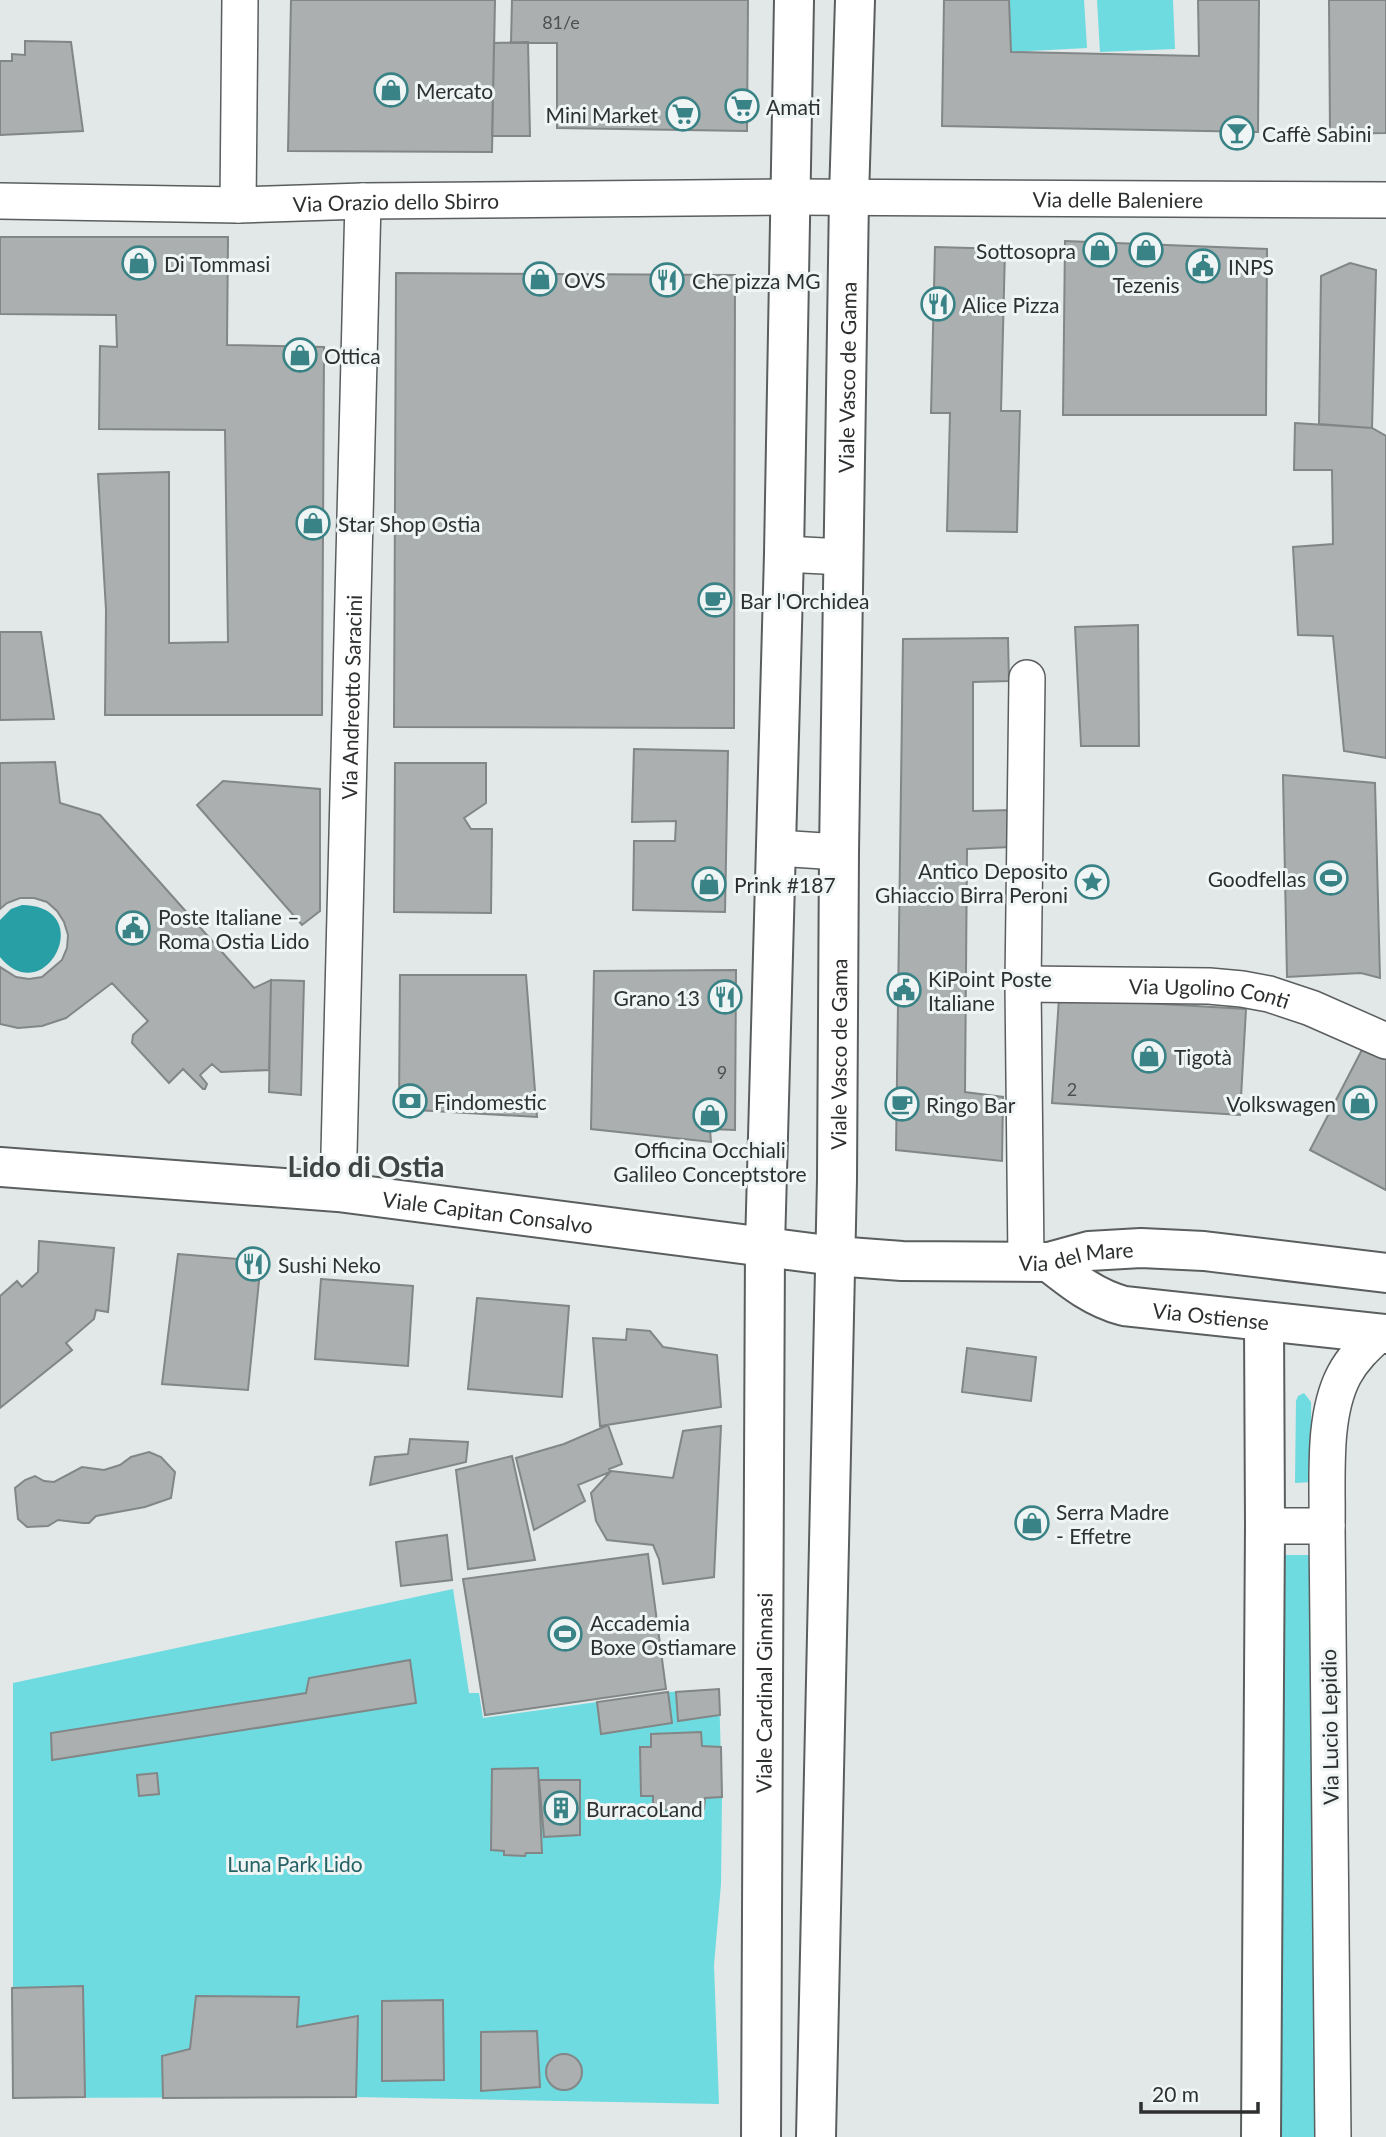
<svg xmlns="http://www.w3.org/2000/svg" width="1386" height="2137" font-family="Lato,sans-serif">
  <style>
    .green { fill: #6edbe0 }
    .water { fill: #279fa4 }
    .building { fill: #abafaf; stroke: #828686; stroke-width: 2 }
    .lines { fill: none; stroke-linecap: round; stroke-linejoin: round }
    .minor-casing { stroke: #5a5e5e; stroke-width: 38 }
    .tertiary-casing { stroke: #5a5e5e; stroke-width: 42 }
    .secondary-casing { stroke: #5a5e5e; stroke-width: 42 }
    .minor { stroke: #fff; stroke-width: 35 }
    .tertiary { stroke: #fff; stroke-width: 38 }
    .secondary { stroke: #fff; stroke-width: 38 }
    .labels { text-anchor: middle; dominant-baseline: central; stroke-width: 6; stroke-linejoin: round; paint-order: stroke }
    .number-label { font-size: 18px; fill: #4d5050 }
    .poi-label { font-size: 21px; fill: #2e3030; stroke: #eff4f4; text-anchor: start }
    .street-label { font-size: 21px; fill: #2e3030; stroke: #eff4f4 }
    .park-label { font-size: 21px; fill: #246164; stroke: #eff4f4 }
    .district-label { font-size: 28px; font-weight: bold; fill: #3f4343; stroke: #eff4f4 }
  </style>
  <rect width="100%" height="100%" fill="#e2e7e7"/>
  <path class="green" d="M1009 0H1084L1087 48 1011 52Z
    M1097 0H1173L1175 49 1100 52Z
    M1304 1393 1311 1402 1312 1482 1295 1483 1296 1401 1298 1396Z
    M1275 1555H1321V2137H1274Z
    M453 1589 469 1693H479L483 1718 668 1692 719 1689 722 1797 721 1884 714 1965 719 2104 356 2097 13 2098V1683Z"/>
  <path class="water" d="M22 905C99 906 45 1012 0 957V920L11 909Z"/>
  <path class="building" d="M291 0H495L492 152 288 151Z
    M512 0H748L747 131 557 128V43H511Z
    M944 0H1009L1011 52 1199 56 1198 0H1259L1258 132 942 126Z
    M1329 0H1386V133L1330 134Z
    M25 41 71 42 83 131 0 135V61H12V54L25 55Z
    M528 42 530 136H492L494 43Z
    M0 237H228L227 345 324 347 322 715H105L106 610 98 474 169 472V643L228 642 225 430 99 429 100 346 117 347 116 315 0 314Z
    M1065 241 1267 249 1266 415H1063Z
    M935 247 1005 249 1001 411H1020L1017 532 947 531 950 413H931Z
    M1350 263 1376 270 1372 428 1319 424 1321 276Z
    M396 273 735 275 734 728 394 727Z
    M1295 423 1372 428 1386 436V758L1344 751 1333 636 1298 635 1293 547 1333 544 1332 470H1294Z
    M1138 625 1139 746H1081L1075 627Z
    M0 632H41L54 719 0 720Z
    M1008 638 1009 681 973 682V811L1011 810 1010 847 967 849 965 1092 1003 1097 1002 1161 896 1150 903 639Z
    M634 749 728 751 725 912 633 910 634 841H675L676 821 632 822Z
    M55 762 60 803 100 815 254 988 271 980 269 1070 221 1072 212 1064 200 1075 207 1084 205 1089H203L183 1069 169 1083 132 1043 133 1035 148 1021 112 983 66 1018 42 1026 18 1028 0 1024V967L16 977 29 979 42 977 62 960 67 948 68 935 64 922 57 911 47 902 34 898H20L7 903 0 909V763Z
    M395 763H486V803L464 818 471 829H492L491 913 394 912Z
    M1283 775 1375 783 1380 978 1361 973 1287 977Z
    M223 781 320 789V911L302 925 197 805Z
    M736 970 735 1130 710 1129 711 1142 591 1129 594 971Z
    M400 975H526L537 1117 399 1109Z
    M271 980 304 981 301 1095 269 1092Z
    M1059 998 1246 1009 1240 1115 1052 1103Z
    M1365 1044 1386 1056V1190L1310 1150Z
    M39 1241 114 1248 108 1312 96 1310 94 1319 66 1343 72 1350 0 1408V1296L17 1281 22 1287 38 1272Z
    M178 1254 261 1261 248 1390 162 1384Z
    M321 1279 413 1286 408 1366 315 1359Z
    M477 1298 569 1306 562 1397 468 1389Z
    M627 1329 650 1331 663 1347 717 1355 721 1407 600 1426 593 1338 626 1340Z
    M967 1348 1036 1357 1031 1401 962 1392Z
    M608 1425 622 1464 609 1469 610 1472 578 1485 585 1501 534 1530 516 1458 564 1444Z
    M721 1426 714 1577 663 1584 659 1559 653 1545 607 1540 596 1521 591 1493 611 1471 673 1478 683 1431Z
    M410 1439 468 1442 466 1462 370 1485 375 1457 408 1454Z
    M149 1452 161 1457 175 1472 171 1498 145 1507 96 1516 89 1523H83L58 1520 48 1526 27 1527 18 1519 15 1488 25 1480 35 1476 44 1481 54 1482 82 1467 104 1470 120 1465 131 1457Z
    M512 1456 535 1560 468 1569 456 1470Z
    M447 1535 452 1580 401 1586 396 1542Z
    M648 1554 666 1689 485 1715 463 1579Z
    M410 1660 416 1703 52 1760 51 1733 306 1693 309 1678Z
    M719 1689 720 1715 678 1721 676 1692Z
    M668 1692 672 1723 601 1734 597 1702Z
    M701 1732 702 1746 721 1747 722 1797 705 1798 704 1809 653 1810V1796H641L640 1747H651V1734Z
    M538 1768 542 1853H526L525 1856 504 1855V1851L491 1850 492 1769Z
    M157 1773 159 1794 139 1796 137 1775Z
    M539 1780H580V1835L544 1837Z
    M83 1986 85 2097 13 2098 12 1988Z
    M196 1996 299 1997 297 2027 358 2016 356 2097 163 2098 162 2056 190 2049Z
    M443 2000 444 2080 382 2081V2001Z
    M537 2031 540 2087 481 2091V2032Z
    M546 2072a18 18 0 1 1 36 0a18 18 0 1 1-36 0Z"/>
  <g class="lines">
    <defs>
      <g id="minor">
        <path id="s1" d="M0 201 238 205 363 201 791 197 1386 200"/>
        <path d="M238 205 240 0"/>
        <path d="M784 554 844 557"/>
        <path d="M777 848 839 852"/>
        <path id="s2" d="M1023 984 1209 986 1242 989 1269 994 1311 1008 1386 1041"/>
        <path id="s3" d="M338 1192 363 201"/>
        <path d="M1026 1261 1023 984 1027 678"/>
        <path d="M1265 1526H1327"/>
        <path d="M1333 2137 1327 1526C1328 1479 1322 1417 1344 1375 1353 1358 1366 1346 1379 1334"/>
      </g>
      <g id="tertiary">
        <path id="s4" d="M1049 1262C1073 1281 1094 1298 1124 1306L1386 1334"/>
        <path id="s5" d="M761 2137 765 1246 784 554 794 0"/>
        <path id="s6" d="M816 2137 837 1179 839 852 849 197 855 0"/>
        <path d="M1261 2137 1265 1526 1264 1322"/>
      </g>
      <g id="secondary">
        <path id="s7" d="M0 1167 338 1192 835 1256 902 1261 1049 1262 1089 1251 1141 1248 1204 1251 1386 1273"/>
      </g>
    </defs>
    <use href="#minor" class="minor-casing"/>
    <use href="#tertiary" class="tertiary-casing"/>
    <use href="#secondary" class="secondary-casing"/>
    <use href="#minor" class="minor"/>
    <use href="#tertiary" class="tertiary"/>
    <use href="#secondary" class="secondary"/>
  </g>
  <defs>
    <symbol id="shop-ring" viewBox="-11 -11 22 22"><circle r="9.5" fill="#eff4f4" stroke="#398285" stroke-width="1.5"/><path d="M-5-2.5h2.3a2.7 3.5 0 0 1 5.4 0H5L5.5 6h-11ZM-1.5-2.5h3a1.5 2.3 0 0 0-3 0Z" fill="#398285"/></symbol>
    <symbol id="supermarket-ring" viewBox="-11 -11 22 22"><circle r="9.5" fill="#eff4f4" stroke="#398285" stroke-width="1.5"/><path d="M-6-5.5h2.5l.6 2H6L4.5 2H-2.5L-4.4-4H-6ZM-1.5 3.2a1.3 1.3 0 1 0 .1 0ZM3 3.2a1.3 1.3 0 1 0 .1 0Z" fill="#398285"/></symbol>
    <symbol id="bar-ring" viewBox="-11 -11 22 22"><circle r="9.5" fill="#eff4f4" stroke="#398285" stroke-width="1.5"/><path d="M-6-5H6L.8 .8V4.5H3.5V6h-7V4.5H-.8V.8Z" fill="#398285"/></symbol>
    <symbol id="civic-ring" viewBox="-11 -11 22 22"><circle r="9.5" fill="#eff4f4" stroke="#398285" stroke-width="1.5"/><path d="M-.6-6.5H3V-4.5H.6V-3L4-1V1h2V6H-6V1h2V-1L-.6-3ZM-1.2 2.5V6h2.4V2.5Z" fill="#398285"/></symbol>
    <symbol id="restaurant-ring" viewBox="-11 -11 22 22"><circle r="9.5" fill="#eff4f4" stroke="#398285" stroke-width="1.5"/><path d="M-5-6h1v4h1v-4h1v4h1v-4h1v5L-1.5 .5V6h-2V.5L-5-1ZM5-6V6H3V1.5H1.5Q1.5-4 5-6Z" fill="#398285"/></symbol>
    <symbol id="cafe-ring" viewBox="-11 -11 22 22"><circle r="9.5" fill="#eff4f4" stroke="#398285" stroke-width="1.5"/><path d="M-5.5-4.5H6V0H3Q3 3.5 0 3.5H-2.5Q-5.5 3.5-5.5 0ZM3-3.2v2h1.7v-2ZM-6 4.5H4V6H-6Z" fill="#398285"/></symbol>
    <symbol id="stadium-ring" viewBox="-11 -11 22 22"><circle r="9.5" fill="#eff4f4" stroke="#398285" stroke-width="1.5"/><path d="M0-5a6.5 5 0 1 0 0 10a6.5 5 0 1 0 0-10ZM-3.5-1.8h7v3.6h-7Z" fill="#398285"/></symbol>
    <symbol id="sight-ring" viewBox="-11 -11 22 22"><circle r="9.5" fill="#eff4f4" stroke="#398285" stroke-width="1.5"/><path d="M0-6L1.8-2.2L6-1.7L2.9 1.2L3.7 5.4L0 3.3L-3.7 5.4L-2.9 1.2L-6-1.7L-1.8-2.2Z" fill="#398285"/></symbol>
    <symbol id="bank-ring" viewBox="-11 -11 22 22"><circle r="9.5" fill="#eff4f4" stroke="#398285" stroke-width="1.5"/><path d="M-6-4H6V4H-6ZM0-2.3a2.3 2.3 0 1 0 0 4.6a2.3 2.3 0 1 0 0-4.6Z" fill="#398285"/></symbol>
    <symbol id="building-ring" viewBox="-11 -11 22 22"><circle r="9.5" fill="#eff4f4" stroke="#398285" stroke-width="1.5"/><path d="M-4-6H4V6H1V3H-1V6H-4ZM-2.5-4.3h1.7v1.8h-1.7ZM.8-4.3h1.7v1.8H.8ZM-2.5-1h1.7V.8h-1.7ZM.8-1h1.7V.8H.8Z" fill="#398285"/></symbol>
  </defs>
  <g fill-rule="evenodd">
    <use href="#shop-ring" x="372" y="71" width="38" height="38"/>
    <use href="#supermarket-ring" x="723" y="87" width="38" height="38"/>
    <use href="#supermarket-ring" x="664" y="95" width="38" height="38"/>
    <use href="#bar-ring" x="1218" y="114" width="38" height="38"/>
    <use href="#shop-ring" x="1081" y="231" width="38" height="38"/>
    <use href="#shop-ring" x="1127" y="231" width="38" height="38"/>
    <use href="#shop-ring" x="120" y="244" width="38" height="38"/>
    <use href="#civic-ring" x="1184" y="247" width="38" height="38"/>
    <use href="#shop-ring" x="521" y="260" width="38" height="38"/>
    <use href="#restaurant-ring" x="648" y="261" width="38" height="38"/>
    <use href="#restaurant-ring" x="919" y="285" width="38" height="38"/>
    <use href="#shop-ring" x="281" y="336" width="38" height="38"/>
    <use href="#shop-ring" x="294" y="504" width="38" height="38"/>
    <use href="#cafe-ring" x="696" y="581" width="38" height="38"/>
    <use href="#stadium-ring" x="1312" y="859" width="38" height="38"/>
    <use href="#sight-ring" x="1073" y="863" width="38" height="38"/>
    <use href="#shop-ring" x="690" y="865" width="38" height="38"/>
    <use href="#civic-ring" x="114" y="909" width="38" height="38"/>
    <use href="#civic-ring" x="885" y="971" width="38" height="38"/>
    <use href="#restaurant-ring" x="706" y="978" width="38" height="38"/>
    <use href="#shop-ring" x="1130" y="1037" width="38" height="38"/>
    <use href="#bank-ring" x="391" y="1082" width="38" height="38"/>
    <use href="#shop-ring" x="1341" y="1084" width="38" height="38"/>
    <use href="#cafe-ring" x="883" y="1085" width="38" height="38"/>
    <use href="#shop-ring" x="691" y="1096" width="38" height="38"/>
    <use href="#restaurant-ring" x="234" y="1245" width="38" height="38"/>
    <use href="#shop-ring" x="1013" y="1504" width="38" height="38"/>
    <use href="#stadium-ring" x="546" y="1615" width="38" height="38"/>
    <use href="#building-ring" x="542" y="1789" width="38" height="38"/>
  </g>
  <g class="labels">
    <g class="number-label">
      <text x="561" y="22">81/e</text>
      <text x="722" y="1072">9</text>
      <text x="1072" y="1089">2</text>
    </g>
    <g class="poi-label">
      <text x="416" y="90">Mercato</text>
      <text x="766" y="106">Amati</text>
      <text x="658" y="114" text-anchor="end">Mini Market</text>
      <text x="1262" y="133">Caffè Sabini</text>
      <text x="1076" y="250" text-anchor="end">Sottosopra</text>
      <text x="164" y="263">Di Tommasi</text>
      <text x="1228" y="266">INPS</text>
      <text x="564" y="279">OVS</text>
      <text x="692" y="280">Che pizza MG</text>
      <text x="1146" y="284" text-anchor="middle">Tezenis</text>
      <text x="962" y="304">Alice Pizza</text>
      <text x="324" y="355">Ottica</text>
      <text x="338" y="523">Star Shop Ostia</text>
      <text x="740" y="600">Bar l'Orchidea</text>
      <text x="1068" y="870" text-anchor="end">Antico Deposito<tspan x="1068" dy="24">Ghiaccio Birra Peroni</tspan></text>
      <text x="1306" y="878" text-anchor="end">Goodfellas</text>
      <text x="734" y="884">Prink #187</text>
      <text x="158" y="916">Poste Italiane –<tspan x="158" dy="24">Roma Ostia Lido</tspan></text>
      <text x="928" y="978">KiPoint Poste<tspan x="928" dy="24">Italiane</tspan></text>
      <text x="700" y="997" text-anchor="end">Grano 13</text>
      <text x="1174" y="1056">Tigotà</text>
      <text x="434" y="1101">Findomestic</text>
      <text x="1336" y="1103" text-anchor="end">Volkswagen</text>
      <text x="926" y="1104">Ringo Bar</text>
      <text x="710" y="1149" text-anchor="middle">Officina Occhiali<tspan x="710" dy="24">Galileo Conceptstore</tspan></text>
      <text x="278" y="1264">Sushi Neko</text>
      <text x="1056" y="1511">Serra Madre<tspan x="1056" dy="24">- Effetre</tspan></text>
      <text x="590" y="1622">Accademia<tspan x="590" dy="24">Boxe Ostiamare</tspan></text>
      <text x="586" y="1808">BurracoLand</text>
    </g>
    <g class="street-label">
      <text stroke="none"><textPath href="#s1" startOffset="1118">Via delle Baleniere</textPath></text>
      <text stroke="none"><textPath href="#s1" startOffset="396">Via Orazio dello Sbirro</textPath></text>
      <text stroke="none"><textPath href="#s6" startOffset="1760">Viale Vasco de Gama</textPath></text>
      <text stroke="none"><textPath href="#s3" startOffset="495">Via Andreotto Saracini</textPath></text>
      <text stroke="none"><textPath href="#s2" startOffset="187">Via Ugolino Conti</textPath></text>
      <text stroke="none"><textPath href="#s6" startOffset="1083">Viale Vasco de Gama</textPath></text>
      <text stroke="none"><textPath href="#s7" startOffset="490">Viale Capitan Consalvo</textPath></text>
      <text stroke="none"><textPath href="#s7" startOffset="1082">Via del Mare</textPath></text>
      <text stroke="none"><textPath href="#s4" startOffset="175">Via Ostiense</textPath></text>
      <text stroke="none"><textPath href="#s5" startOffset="444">Viale Cardinal Ginnasi</textPath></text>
      <text transform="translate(1329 1727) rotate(-91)">Via Lucio Lepidio</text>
    </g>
    <g class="park-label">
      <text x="295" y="1863">Luna Park Lido</text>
    </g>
    <g class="district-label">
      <text x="366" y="1166">Lido di Ostia</text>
    </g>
  </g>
  <path d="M1141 2102v10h117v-10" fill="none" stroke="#2e3030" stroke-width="3.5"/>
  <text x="1152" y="2102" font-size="21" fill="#2e3030" stroke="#eff4f4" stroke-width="5" paint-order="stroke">20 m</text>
</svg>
